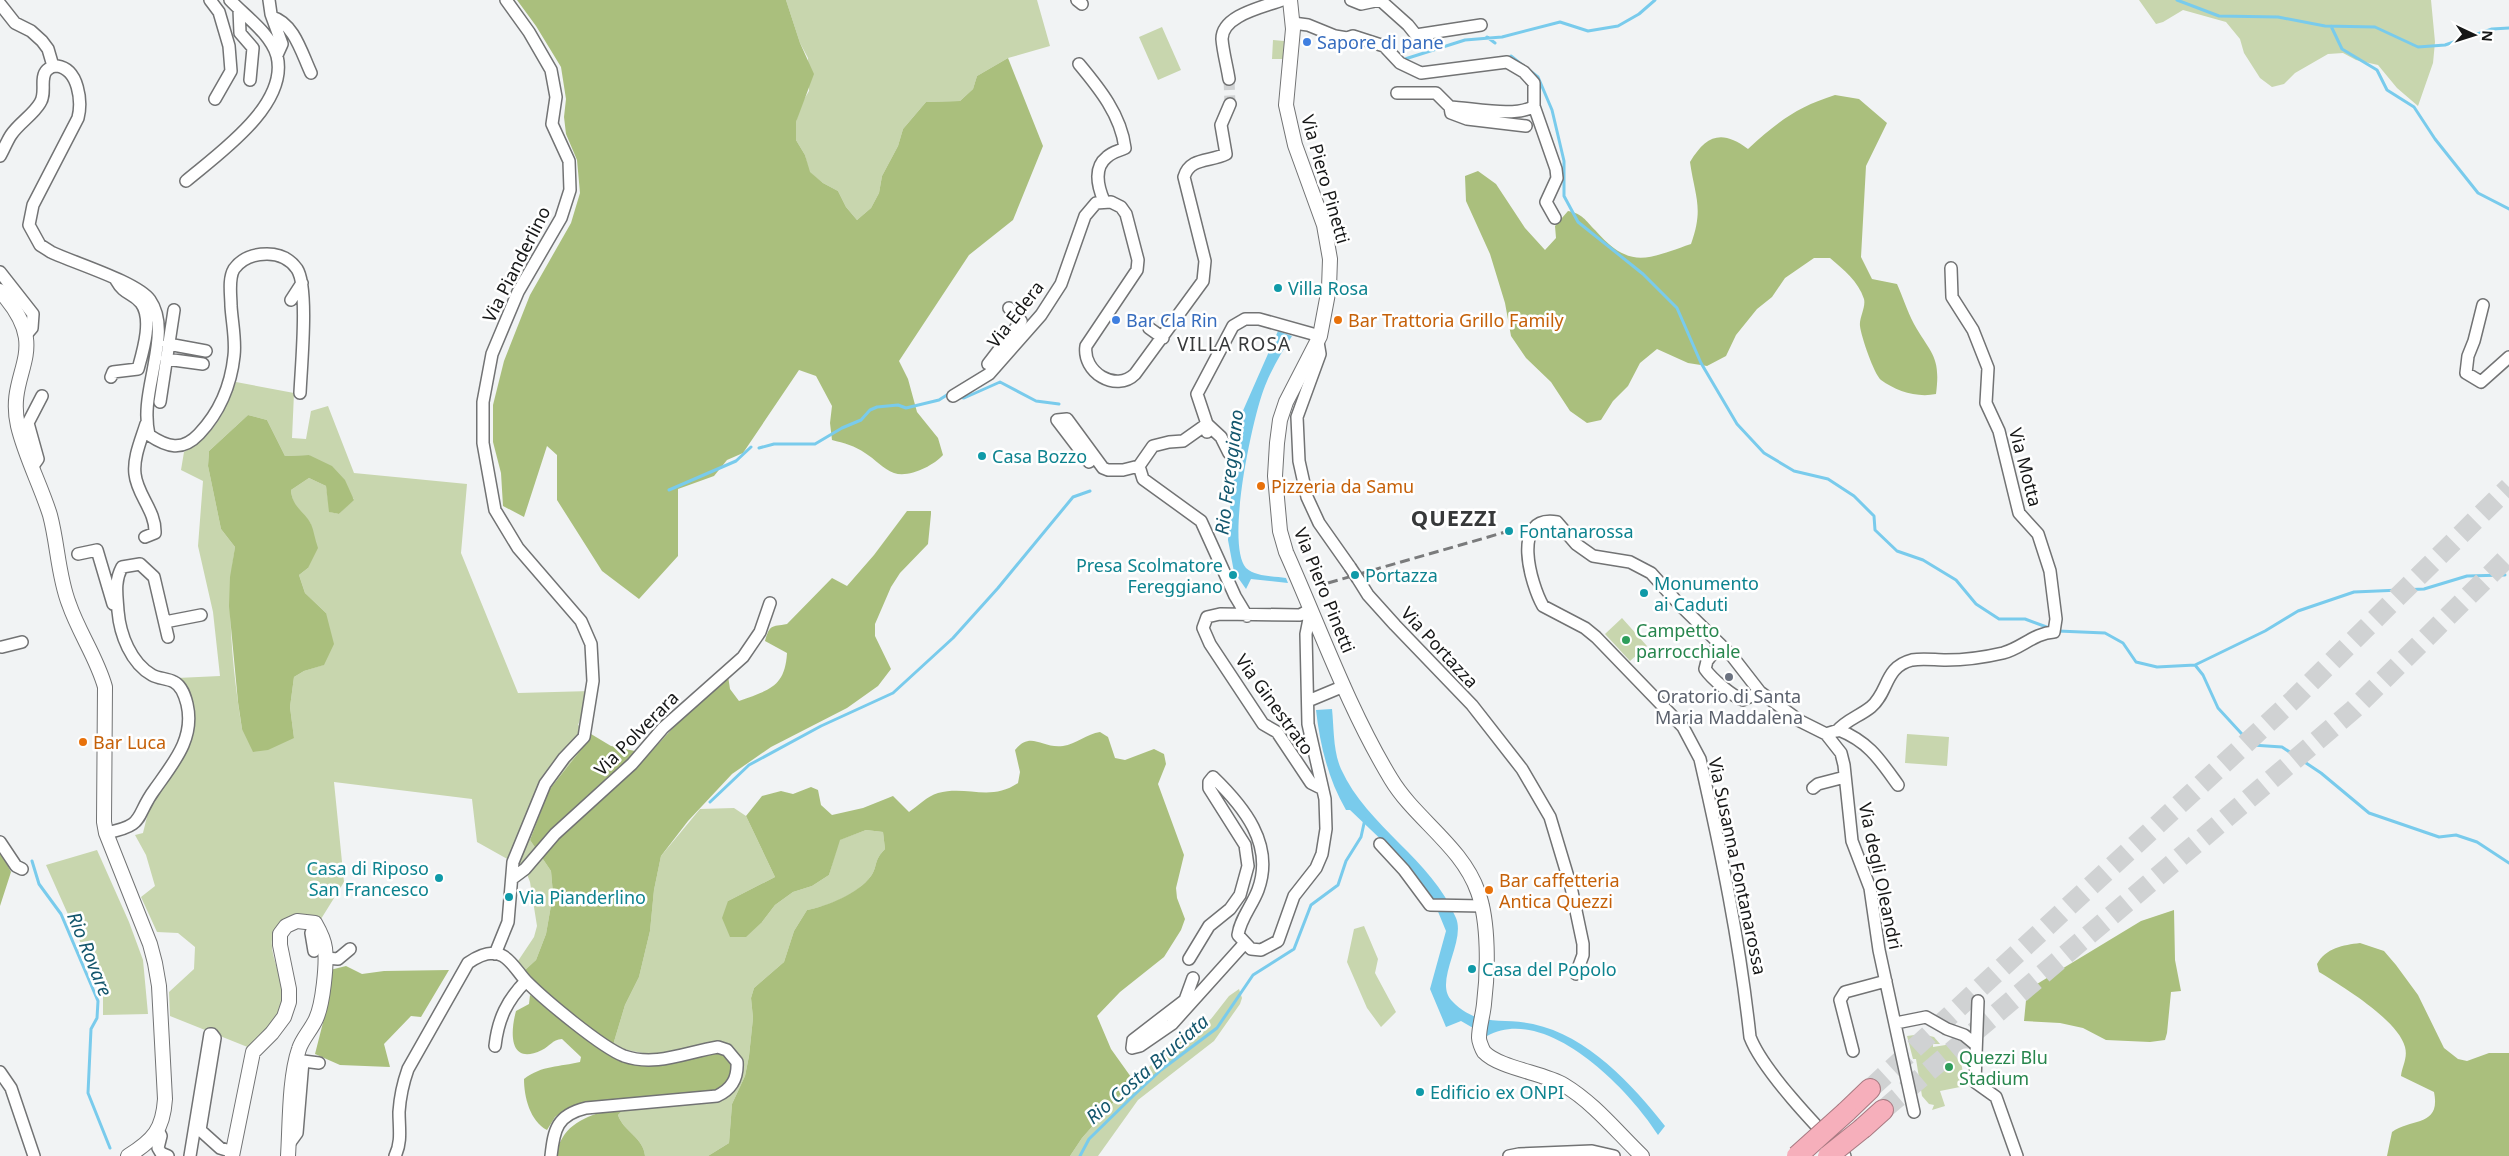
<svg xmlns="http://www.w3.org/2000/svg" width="2509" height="1156" font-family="'Noto Sans',sans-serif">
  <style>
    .green { fill: #c8d6ae; fill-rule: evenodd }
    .forest { fill: #aabf7d }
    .water { fill: #79cbec }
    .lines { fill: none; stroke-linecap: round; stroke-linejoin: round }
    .stream { stroke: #79cbec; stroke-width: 3 }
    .minor-tunnel { stroke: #d0d2d3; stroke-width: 11; stroke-dasharray: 11 5.5; stroke-linecap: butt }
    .motorway-tunnel { stroke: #d0d2d3; stroke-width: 20; stroke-dasharray: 20 10; stroke-linecap: butt }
    .minor-casing { stroke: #727374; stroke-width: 14 }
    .tertiary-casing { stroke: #727374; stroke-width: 16 }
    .motorway-casing { stroke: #a87a82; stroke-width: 22 }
    .minor { stroke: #fff; stroke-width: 11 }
    .tertiary { stroke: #fff; stroke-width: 14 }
    .motorway { stroke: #f6afbb; stroke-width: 20 }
    .rail { stroke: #7a7b7c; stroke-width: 3; stroke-dasharray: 10 5; stroke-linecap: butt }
    .minor-bridge-casing { stroke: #727374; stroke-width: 14; stroke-linecap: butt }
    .motorway-bridge-casing { stroke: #a87a82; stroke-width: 22; stroke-linecap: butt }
    .minor-bridge { stroke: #fff; stroke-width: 11 }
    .motorway-bridge { stroke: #f6afbb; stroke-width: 20 }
    .shop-dot { fill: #3f7fe0; stroke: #fff; stroke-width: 2 }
    .culture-dot { fill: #0f9aa8; stroke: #fff; stroke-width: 2 }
    .food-dot { fill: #e8710a; stroke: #fff; stroke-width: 2 }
    .leisure-dot { fill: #2e9e5b; stroke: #fff; stroke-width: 2 }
    .worship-dot { fill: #6b7280; stroke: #fff; stroke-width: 2 }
    .labels { text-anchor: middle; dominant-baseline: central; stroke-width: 5; stroke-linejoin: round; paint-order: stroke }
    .shop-label { font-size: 18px; fill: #366cbe; stroke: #fff; text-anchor: start }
    .street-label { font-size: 18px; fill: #161717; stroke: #fff }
    .culture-label { font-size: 18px; fill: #0d838f; stroke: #fff; text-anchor: start }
    .food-label { font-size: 18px; fill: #c56008; stroke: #fff; text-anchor: start }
    .leisure-label { font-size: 18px; fill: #27864d; stroke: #fff; text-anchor: start }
    .worship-label { font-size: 18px; fill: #5b616d; stroke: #fff }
    .neighbourhood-label { font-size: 19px; letter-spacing: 1px; fill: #37393a; stroke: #fff }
    .water-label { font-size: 19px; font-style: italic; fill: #13566d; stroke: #fff }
    .district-label { font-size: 22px; font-weight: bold; letter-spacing: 1px; fill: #37393a; stroke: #fff }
  </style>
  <rect width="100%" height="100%" fill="#f1f3f4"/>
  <path class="green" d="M786 0H1037L1050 46 1008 58 977 76 973 89 960 101 926 102 903 129 898 146 882 176 879 193 871 208 857 220 846 207 838 191 823 183 809 172 805 155 796 140V122L800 106 809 91 808 58 800 43Z
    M2139 0H2431L2435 42 2433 63 2418 106 2397 88 2378 65 2356 60 2343 53 2328 54 2295 73 2284 84 2272 87 2260 78 2244 53 2240 39 2226 22 2183 10 2163 22 2156 24Z
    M1162 27 1181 70 1158 80 1139 37Z
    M1273 40 1284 41 1283 59H1272Z
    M236 382 294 393 292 438 306 439 311 411 328 406 354 473 467 484 461 553 518 693 591 691 578 725 591 734 587 742 549 790 530 840 551 871 553 894 546 934 536 960 525 970 518 961 534 937 537 926 530 882 525 869 477 842 472 799 334 782 344 882 321 919C307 917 288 913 278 926 260 947 287 977 283 1000 280 1018 261 1035 250 1048L170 1016 169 992 194 969 195 947 178 933 157 932 141 897 155 886 146 855 135 835 143 833C146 822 148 809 154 800 179 758 218 727 177 678L220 676 213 612 198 546 203 481 181 470 184 452C218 431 222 416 236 382ZM248 415 267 420 285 456 309 455 354 499 339 514 330 512 326 486 309 478 291 490C292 505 301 514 311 524L308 568 299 575 305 593 326 613 323 665 304 671 294 677 290 707 294 738 242 729C233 672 225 604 235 547L221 529 208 466 209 451Z
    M1622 618 1647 646 1630 661 1605 634Z
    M1907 734 1949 737 1947 766 1905 763Z
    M734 808 746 816 775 877 728 901 762 922 775 905 793 892 812 886 829 875 839 840 866 830 883 832 885 849C873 861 878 866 871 876 857 895 828 906 807 910L794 931 784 962 754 988 751 998 753 1018 749 1056 745 1076 732 1104 729 1143 708 1156H645C644 1138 623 1131 618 1115L622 1111 722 1099 741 1060 737 1052 730 1047C690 1053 652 1061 613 1045L625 1005 639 977 650 931 654 890 661 856 700 809Z
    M97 850 129 922 143 960 148 1014 103 1015V993L46 865Z
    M1364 926 1378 959 1375 973 1396 1012 1381 1027 1367 1008 1347 962 1354 929Z
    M1239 989 1242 998 1240 1004 1214 1041 1138 1100 1098 1156H1070L1082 1138 1127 1087 1160 1057 1211 1019 1229 996Z
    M1922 1034 1934 1037 1940 1044H1933V1047L1958 1043 1965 1086 1940 1091 1945 1106 1932 1110 1934 1105 1929 1104 1922 1096 1916 1059H1913L1907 1036Z"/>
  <path class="forest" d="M517 0H786L800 43 814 74 796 122V140L805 155 810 172 823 183 838 191 846 207 857 220 871 208 879 193 882 176 898 146 903 129 926 102 960 101 973 89 977 76 1008 58 1043 146 1013 220 969 255 899 361 908 379 917 412 938 438 943 455C933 466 909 478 894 473 883 469 875 459 865 453 855 446 844 443 832 440L830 423 832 406 816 376 799 370 743 453 727 460 714 476 678 489V556L639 599 602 571 557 500V455L547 446 524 517 503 506 501 473 493 442V405L504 361 530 295 571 223 580 193 577 160 566 134 564 117 566 99 561 67 536 26Z
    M1835 95 1859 99 1887 123 1866 166 1861 257 1872 279 1897 284C1903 297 1907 311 1914 324 1931 354 1941 356 1936 394 1917 398 1896 391 1881 380 1874 374 1861 336 1860 326 1859 318 1866 307 1864 299 1858 281 1844 270 1830 258H1814L1785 278 1772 297 1757 309 1736 335 1726 356 1707 366 1688 363 1657 349 1640 363 1628 386 1613 401 1601 420 1587 423 1570 411 1551 382 1526 358 1511 336 1505 303 1490 254 1466 201 1465 176 1478 171 1496 184 1525 228 1545 250 1556 238 1555 226 1568 211C1583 214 1585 220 1595 230 1630 270 1647 259 1691 244 1704 208 1695 197 1690 162 1706 135 1722 129 1748 149 1777 122 1797 107 1835 95Z
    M248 415 267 420 285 456 309 455 332 466 345 480 354 500 339 514 329 512 326 486 309 478 291 490C292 507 304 511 311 524 314 531 315 540 318 548L308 568 299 575 305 593 326 613 334 644 324 665 304 671 294 677 290 707 294 738 268 750 253 752 242 729 238 702 229 606 230 577 235 547 221 529 208 466 209 451Z
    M907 511H931V514L928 544 900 573 891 587 875 624V636L891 669 878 686 847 708 771 747 732 774 688 821 661 856 654 890 650 931 639 977 625 1005 613 1045 535 985 525 970 536 960 546 934 553 894 551 871 530 840 549 790 587 742 591 734 611 746 649 754 682 718 728 676 730 689 739 701C768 690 785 688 787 653L765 641C770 624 771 627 787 624L832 578 847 586 874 555Z
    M1100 732 1108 737 1115 758 1125 760 1154 749 1164 754 1166 764 1158 784 1184 855 1176 888 1177 898 1185 919 1181 930 1164 957 1120 992 1097 1016 1111 1049 1131 1077 1127 1087 1082 1138 1070 1156H708L729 1143 732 1104 745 1076 749 1056 753 1018 751 998 754 988 784 962 794 931 807 910C827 906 858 894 871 876 878 866 873 861 885 849L883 832 866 830 840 840 829 875 812 886 793 892 775 905 762 922 746 937H730L722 918 728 901 775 877 746 816 762 796 781 791 793 794 811 787 818 790 821 805 832 815 863 808 893 796 909 812C918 806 927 796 938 793 967 785 990 802 1018 783L1020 772 1015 750C1031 730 1042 749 1063 746 1076 744 1087 734 1100 732Z
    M0 850 11 872 0 906Z
    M2174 910 2175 960 2181 991 2171 992 2167 1033 2165 1040 2150 1042 2106 1040 2083 1028 2060 1023 2024 1021 2027 990 2141 921Z
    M2360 943 2384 951 2396 965 2418 995 2444 1048 2458 1059 2467 1061 2489 1053H2509V1156H2387L2392 1132C2412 1118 2441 1127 2434 1092L2401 1076C2402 1066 2408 1058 2405 1047 2398 1020 2342 986 2319 972L2317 964C2326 948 2343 945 2360 943Z
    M346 966 362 974 384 971 449 970 421 1017 411 1016 384 1044 390 1067 340 1065 315 1054 329 999 330 970Z
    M530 995 630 1063 654 1065 677 1062 710 1052 720 1053 729 1057 733 1064C727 1087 724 1088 702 1094L571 1106 555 1117 547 1130C530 1121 524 1097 524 1079 542 1065 560 1067 580 1062L581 1057 562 1039C552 1040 550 1046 542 1050 509 1066 510 1033 516 1011L529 1004Z
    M606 1111H622L618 1115C623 1131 644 1138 645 1156H556C561 1128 580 1118 606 1111Z"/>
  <path class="water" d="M1278 331 1292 336C1282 352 1272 368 1265 386 1253 415 1225 544 1246 568 1256 577 1274 576 1286 578L1288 583 1251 579 1246 589 1234 572 1228 540 1231 496 1236 467 1238 422Z
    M1332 709C1334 728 1333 751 1341 769 1368 828 1431 858 1456 918 1466 942 1433 982 1452 1001 1478 1028 1502 1017 1533 1024 1588 1036 1632 1084 1665 1126L1658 1135C1630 1090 1546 1003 1487 1036L1461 1021 1446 1027 1430 989 1446 931 1432 897 1410 867 1350 810H1346C1328 779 1320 745 1316 710Z"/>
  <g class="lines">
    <path class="stream" d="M2177 0 2219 16 2278 17 2325 26 2375 27 2418 47 2445 45 2492 29 2509 28
      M2331 26 2342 49 2377 70 2387 90 2414 107 2435 139 2478 193 2509 209
      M1487 37 1495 43
      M1511 56 1522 65
      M1405 59 1465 40 1502 37 1560 22 1588 31 1618 26 1639 14 1655 0
      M1529 70 1538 77 1552 110 1564 161V196L1578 222 1643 274 1677 308 1701 363 1737 424 1764 453 1794 471 1828 479 1854 496 1874 516 1875 530 1897 551 1923 560 1956 580 1976 604 1999 619H2025L2052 629
      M959 397 964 398 1000 382 1036 401 1059 404
      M759 448 774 444H815L842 428 861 420 870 410 877 407 898 405 906 408 939 400 950 393
      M669 490 736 461 751 447
      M2058 631 2105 633 2123 643 2136 662 2157 667 2195 665 2203 675 2218 708 2252 745 2282 747 2321 773 2369 813 2439 837 2456 835 2477 842 2509 863
      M2195 665 2265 631 2298 611 2354 592 2424 589 2467 576 2505 575
      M710 802 749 765 821 726 893 693 953 638 998 588 1073 497 1090 491
      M32 861 39 884 61 914 98 1001 97 1018 91 1029 88 1093 110 1148
      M1080 1156 1089 1139 1134 1095 1161 1070 1217 1028 1253 975 1294 949 1311 905 1338 885 1346 861 1361 837 1365 819"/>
    <path class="minor-tunnel" d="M1229 79 1230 104"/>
    <path class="motorway-tunnel" d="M1870 1089 2293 700 2509 487
      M1883 1110 2353 710 2509 556"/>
    <defs>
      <path id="minor" d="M210 0 219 12 229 46 231 71 215 99
        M269 0 271 14 282 44 277 55
        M1077 0 1082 4
        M1351 0 1361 4 1380 0
        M1380 0 1408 25 1416 35 1481 25
        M0 4 15 23 31 31 42 41 48 49 53 66
        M239 9 240 33 253 48 250 80
        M272 17C294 23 302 54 311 73
        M1293 23 1308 25 1335 36 1347 38 1353 36 1384 46 1400 63 1421 73 1507 62 1524 72 1534 83V106C1516 118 1473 108 1450 107L1451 113 1467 119 1526 126
        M1079 64C1099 88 1121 115 1125 148 1119 151 1112 152 1107 157 1093 168 1098 187 1104 201
        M1229 79C1227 66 1223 52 1222 39 1222 15 1264 7 1282 0
        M1397 93H1436L1450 107
        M1534 106 1556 169 1557 178 1546 202 1555 218
        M0 156C4 149 7 141 11 135 19 123 33 115 40 103 47 93 39 78 47 70 50 67 53 66 57 66 79 69 82 102 78 118L33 205 29 225 40 245 51 252C74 263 137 282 150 300 164 320 157 349 153 371 149 392 144 413 149 435 167 447 182 452 199 434 219 413 231 385 234 356 236 340 232 322 231 306 231 295 228 279 234 269 242 258 255 254 267 254 279 254 290 259 297 269 309 287 301 368 300 393
        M186 181C218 154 289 105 277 56 271 34 245 16 230 0
        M0 272 33 314 32 328 26 335
        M291 300 302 283
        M2483 305 2474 341 2468 356 2466 373 2481 382 2509 357
        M1149 328 1163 338
        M1318 342 1320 354 1297 417 1299 461 1307 497 1319 523 1350 567
        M168 344 206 351
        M166 359 203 364
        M988 364 1021 321 1009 308
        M111 377 113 372 138 369C143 351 153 319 141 303 131 291 125 296 116 280
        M953 396 989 374 1041 315 1061 284 1085 216 1096 203 1111 202 1121 207 1126 214 1138 260 1137 270 1086 346C1082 372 1116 393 1135 374L1203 281 1205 261 1184 177C1190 157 1210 162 1226 154L1221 125 1230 104
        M160 402 174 310
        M1207 424 1221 437 1229 453
        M1207 432V424L1197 394 1233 326 1245 319H1259L1320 336
        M1089 462 1057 420 1067 419 1103 468 1108 470H1123L1139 466 1153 446 1169 442 1183 441 1207 424
        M33 466 38 459 28 423 42 396
        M1139 466 1143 479 1201 521 1235 596 1247 616
        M145 537 155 533C156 511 137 495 135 474 133 458 141 440 146 424
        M78 554 97 550 113 604
        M1358 579 1368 595 1395 625 1472 705 1522 769 1550 817 1571 887 1583 944V955L1576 974
        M1311 609 1300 615 1220 614 1207 617 1203 628 1210 644 1263 724 1277 732 1311 783 1321 788
        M165 622 201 615
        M1719 645 1707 661 1705 669C1712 679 1732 696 1743 700L1760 692
        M2 647 22 642
        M1308 701 1344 686
        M1837 731C1846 720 1860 716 1871 707 1889 692 1884 667 1912 660 1923 658 1935 660 1946 660 1964 660 1986 657 2003 653 2022 648 2034 633 2054 632L2056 619 2050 571 2038 534 2019 513 1999 431 1986 403 1988 368 1973 330 1952 297 1951 268
        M1826 734 1841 753 1844 765 1852 841 1870 888 1879 950 1914 1112
        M1813 788 1818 784 1845 777
        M106 833C147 825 134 817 155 789 174 762 195 738 187 704 185 696 182 686 174 682 167 678 159 679 152 675 131 663 120 635 118 611 117 595 114 582 122 567L140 564 154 577 168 637
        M0 842 16 866 22 869
        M1380 844 1404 870 1430 905 1483 906
        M513 878 525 869 555 834 632 764 663 728 743 657 760 632 770 603
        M314 951 311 933 315 923
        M495 954 508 922 513 862 545 784 564 758 584 737 593 681 591 644 581 621 518 548 495 510 483 443V402L492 354 518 292 561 218 570 190 569 161 552 124 556 97 551 70 529 32 506 0
        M325 958 338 959 350 949
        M1189 959 1209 926 1230 909 1240 895 1248 866 1245 845 1209 788V782L1213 777C1243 806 1275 844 1258 890 1252 906 1240 919 1238 935L1251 949 1261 950 1278 941 1294 896 1316 868 1322 854 1326 829 1325 799 1308 724 1306 634 1311 609
        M1193 978 1185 1000 1133 1040 1132 1048 1140 1046 1172 1024 1244 944
        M1978 1001 1975 1082 1996 1097 2017 1156
        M1896 1023 1926 1017 1947 1029 1964 1035 1975 1044
        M495 1046C498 1019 507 1000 526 981
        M1853 1051 1840 1000 1845 992 1886 981
        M0 1072 11 1088 34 1156
        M158 1130 161 1136 158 1148 161 1153 168 1156
        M289 1144 297 1133 303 1061 319 1063
        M190 1156 210 1034H212L215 1038 200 1130 220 1148 233 1152
        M395 1156C402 1142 399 1128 399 1112 400 1097 403 1083 408 1069L468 963C478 956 491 949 503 956 513 962 519 974 527 982 545 1000 601 1047 624 1056 656 1067 686 1052 718 1047L727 1050 737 1062C738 1078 732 1089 717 1096L586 1108C557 1115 554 1129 551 1156
        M1509 1156 1519 1154 1592 1151 1614 1156
        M1845 1156C1818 1128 1763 1071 1750 1037 1740 943 1721 851 1700 759L1683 727 1596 637 1585 628 1543 606C1531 585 1510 514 1557 522L1576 544 1593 556 1630 562 1651 573 1679 604 1732 656 1760 692 1800 721 1826 734 1839 730C1869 742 1880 760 1898 785"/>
      <path id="tertiary" d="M1290 0 1293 29 1286 105 1295 145 1324 225 1330 259 1329 288 1320 336 1286 402 1280 420 1277 443 1275 476 1280 531 1286 552C1320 628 1348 708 1391 779 1415 819 1462 846 1478 892 1489 922 1488 972 1484 1004 1483 1015 1479 1027 1479 1038 1479 1041 1482 1049 1484 1052 1499 1068 1544 1073 1564 1085 1594 1103 1617 1132 1642 1156
        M0 291C55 352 5 369 18 426 25 456 41 486 50 515 58 545 58 576 69 604 79 633 97 658 105 687L104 822 106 833 150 944 155 963 159 986 165 1099C163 1129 154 1140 128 1156
        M232 1156 253 1052 272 1033 284 1017 289 1002V989L280 945V934L286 926 297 921 315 923C319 930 324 939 325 948 327 964 323 1004 316 1019 311 1030 302 1039 299 1049 289 1078 290 1125 288 1156"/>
      <path id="motorway" d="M1846 1112 1870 1089
        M1863 1128 1883 1110"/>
    </defs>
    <use href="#minor" class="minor-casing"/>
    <use href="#tertiary" class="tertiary-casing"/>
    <use href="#motorway" class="motorway-casing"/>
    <use href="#minor" class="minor"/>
    <use href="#tertiary" class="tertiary"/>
    <use href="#motorway" class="motorway"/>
    <path class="rail" d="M1328 583 1509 531"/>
    <defs>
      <path id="minor-bridge" d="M1350 567 1358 579"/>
      <path id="motorway-bridge" d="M1797 1156 1846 1112
        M1828 1156 1863 1128"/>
    </defs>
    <use href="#minor-bridge" class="minor-bridge-casing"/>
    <use href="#motorway-bridge" class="motorway-bridge-casing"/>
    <use href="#minor-bridge" class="minor-bridge"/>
    <use href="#motorway-bridge" class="motorway-bridge"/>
  </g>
  <g class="shop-dot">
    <circle cx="1307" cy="42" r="5"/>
    <circle cx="1116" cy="320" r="5"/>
  </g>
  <g class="culture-dot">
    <circle cx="1278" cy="288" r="5"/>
    <circle cx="982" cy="456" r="5"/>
    <circle cx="1509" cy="531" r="5"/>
    <circle cx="1233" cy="575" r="5"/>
    <circle cx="1355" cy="575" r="5"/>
    <circle cx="1644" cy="593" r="5"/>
    <circle cx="439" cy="878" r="5"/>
    <circle cx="509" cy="897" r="5"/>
    <circle cx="1472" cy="969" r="5"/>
    <circle cx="1420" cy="1092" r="5"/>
  </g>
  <g class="food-dot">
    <circle cx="1338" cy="320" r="5"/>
    <circle cx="1261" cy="486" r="5"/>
    <circle cx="83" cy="742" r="5"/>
    <circle cx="1489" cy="890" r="5"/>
  </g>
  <g class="leisure-dot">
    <circle cx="1626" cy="640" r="5"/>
    <circle cx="1949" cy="1067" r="5"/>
  </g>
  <circle class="worship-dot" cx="1729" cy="677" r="5"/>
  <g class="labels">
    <g class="shop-label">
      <text x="1317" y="42">Sapore di pane</text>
      <text x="1126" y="320">Bar Cla Rin</text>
    </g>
    <g class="street-label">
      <text transform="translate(1326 179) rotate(74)">Via Piero Pinetti</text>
      <text transform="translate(516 264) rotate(-63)">Via Pianderlino</text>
      <text transform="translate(1015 314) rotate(-52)">Via Edera</text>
      <text transform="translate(2026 467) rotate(75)">Via Motta</text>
      <text transform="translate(1325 590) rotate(68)">Via Piero Pinetti</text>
      <text transform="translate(1440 647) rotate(47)">Via Portazza</text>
      <text transform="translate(1275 704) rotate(54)">Via Ginestrato</text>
      <text transform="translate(636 733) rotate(-45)">Via Polverara</text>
      <text transform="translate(1738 866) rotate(78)">Via Susanna Fontanarossa</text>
      <text transform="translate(1881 876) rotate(78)">Via degli Oleandri</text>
    </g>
    <g class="culture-label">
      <text x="1288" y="288">Villa Rosa</text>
      <text x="992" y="456">Casa Bozzo</text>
      <text x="1519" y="531">Fontanarossa</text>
      <text x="1223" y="565" text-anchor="end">Presa Scolmatore<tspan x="1223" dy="21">Fereggiano</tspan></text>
      <text x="1365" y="575">Portazza</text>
      <text x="1654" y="583">Monumento<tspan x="1654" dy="21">ai Caduti</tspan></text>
      <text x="429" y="868" text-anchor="end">Casa di Riposo<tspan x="429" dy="21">San Francesco</tspan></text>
      <text x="519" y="897">Via Pianderlino</text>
      <text x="1482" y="969">Casa del Popolo</text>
      <text x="1430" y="1092">Edificio ex ONPI</text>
    </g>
    <g class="food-label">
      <text x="1348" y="320">Bar Trattoria Grillo Family</text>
      <text x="1271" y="486">Pizzeria da Samu</text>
      <text x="93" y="742">Bar Luca</text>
      <text x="1499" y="880">Bar caffetteria<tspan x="1499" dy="21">Antica Quezzi</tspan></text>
    </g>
    <g class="leisure-label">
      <text x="1636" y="630">Campetto<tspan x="1636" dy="21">parrocchiale</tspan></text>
      <text x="1959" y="1057">Quezzi Blu<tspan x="1959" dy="21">Stadium</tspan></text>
    </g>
    <g class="worship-label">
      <text x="1729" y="696">Oratorio di Santa<tspan x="1729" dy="21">Maria Maddalena</tspan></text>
    </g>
    <g class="neighbourhood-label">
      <text x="1234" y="344">VILLA ROSA</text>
    </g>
    <g class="water-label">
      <text transform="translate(1229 472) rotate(-83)">Rio Fereggiano</text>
      <text transform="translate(90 954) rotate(68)">Rio Rovare</text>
      <text transform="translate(1147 1069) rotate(-41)">Rio Costa Bruciata</text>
    </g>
    <g class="district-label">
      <text x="1454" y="517">QUEZZI</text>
    </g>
  </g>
  <g transform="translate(2474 35) rotate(94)" stroke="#ffffff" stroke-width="4" paint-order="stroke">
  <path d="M0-4L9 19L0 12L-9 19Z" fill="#161717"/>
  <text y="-8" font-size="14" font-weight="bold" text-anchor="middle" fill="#161717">N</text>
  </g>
</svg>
